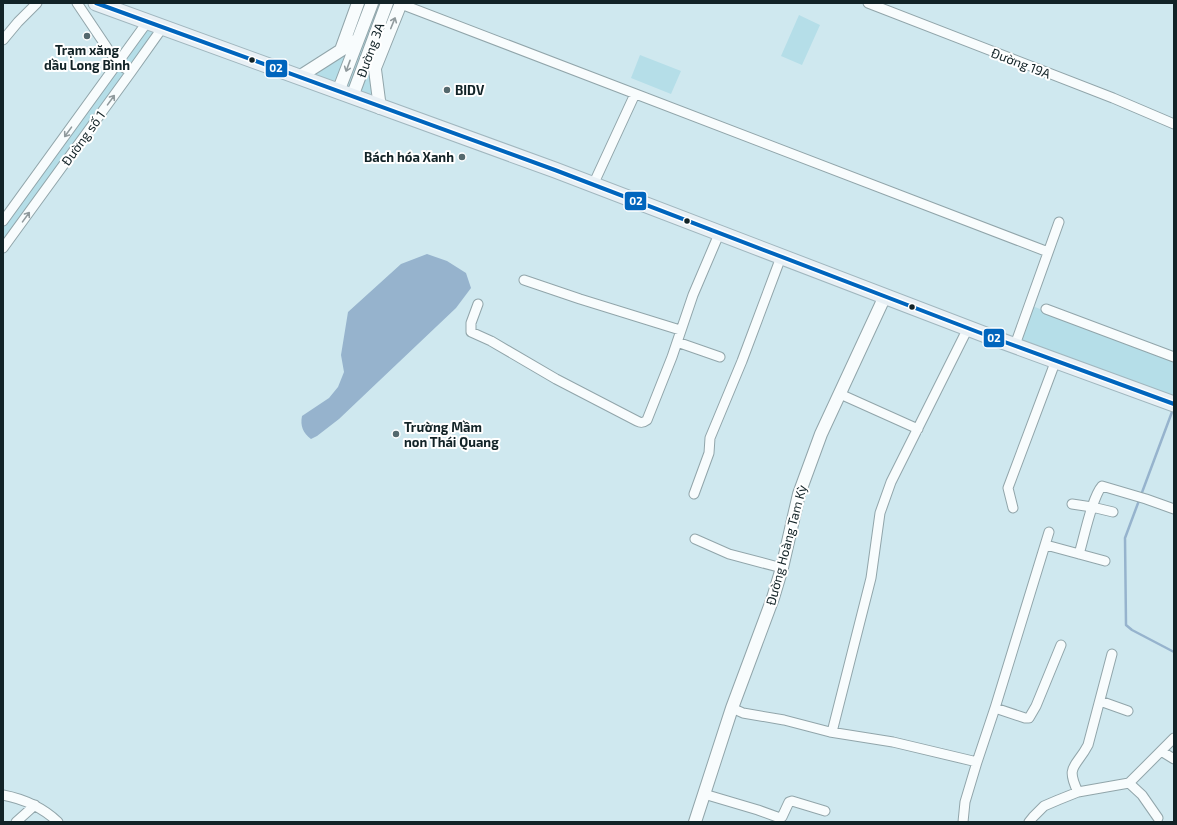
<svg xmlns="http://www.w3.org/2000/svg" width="1177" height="825" font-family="'Exo 2',sans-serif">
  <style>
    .green { fill: #b5dee8 }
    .water { fill: #96b3cd }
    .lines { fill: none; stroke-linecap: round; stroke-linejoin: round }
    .stream { stroke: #96b3cd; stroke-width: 2.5 }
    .minor-casing { stroke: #91a5aa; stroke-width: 11 }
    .tertiary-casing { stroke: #91a5aa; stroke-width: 14 }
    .primary-casing { stroke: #a1b7bf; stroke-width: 17 }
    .minor { stroke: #f8fcfd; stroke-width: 9 }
    .tertiary { stroke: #f8fcfd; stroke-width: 12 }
    .primary { stroke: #e8f0f5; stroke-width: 15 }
    .bus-1-casing { stroke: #fff; stroke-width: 7 }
    .bus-1 { stroke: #0065bd; stroke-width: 4 }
    .oneway { stroke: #909a9d }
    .poi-dot { fill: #54686d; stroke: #fff; stroke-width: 1.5 }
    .bus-dot { fill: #122327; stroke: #fff; stroke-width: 1.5 }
    .labels { text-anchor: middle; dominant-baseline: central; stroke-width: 4; stroke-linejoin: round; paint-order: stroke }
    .poi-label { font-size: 13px; font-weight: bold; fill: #122327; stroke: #fff; text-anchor: start }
    .street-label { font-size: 13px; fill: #122327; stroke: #fff }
    .line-badge { stroke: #fff; stroke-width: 1.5 }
    .badge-label { font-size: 11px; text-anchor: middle; font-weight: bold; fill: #fff }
  </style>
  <rect width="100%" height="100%" fill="#cfe8ef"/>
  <path class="green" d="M377 3H383L350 91 344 89Z
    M799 15 820 25 802 65 781 56Z
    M148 26 157 29 131 68 122 63Z
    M349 48 336 86 309 76Z
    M640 55 681 71 671 94 631 78Z
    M371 60 374 100 359 94Z
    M119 67 127 73 3 243V226Z
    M1032 306 1174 359V399L1019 342Z"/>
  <path class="water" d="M427 254 447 261 466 273 471 288 456 308 379 381 339 419 317 436 311 439C303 433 300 426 302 416L329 398 338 387 344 372 341 355 348 312 401 264Z"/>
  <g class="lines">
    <path class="stream" d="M1172 412 1125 538 1126 625 1132 630 1174 652"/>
    <defs>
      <path id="minor" d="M77 3 118 64 131 72
        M868 3 1113 98 1174 124
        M401 4 1048 252
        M3 40 18 22 37 3
        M593 185 635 94
        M3 221 148 21
        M3 248 131 72 163 27
        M524 280 580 299 680 330
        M478 304 471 323V332L491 341 556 379 637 421C641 423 643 423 647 420L672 357 693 295 719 234
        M1046 309 1174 357
        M677 342 720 357
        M1015 345 1059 222
        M840 394 918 429
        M694 494 709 453 710 438 742 361 781 257
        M1072 504 1092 507 1113 512
        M1013 508 1008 488 1056 360
        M695 539 729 554 782 568
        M1046 545 1105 561
        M1079 554C1084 538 1092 497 1102 486L1146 499 1174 509
        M1100 701 1128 711
        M732 708 743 713 784 720 830 732 893 742 977 762
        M995 708 1025 718H1029L1036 706 1061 645
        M832 732 871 578 880 513 891 482 968 328
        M1161 751 1174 759
        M1129 783 1142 795 1158 818
        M1078 792C1065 765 1076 768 1088 745L1112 654
        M704 794 758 810 780 818 782 817 789 802 792 801 825 811
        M3 795C24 799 42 807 58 822
        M16 822 35 805
        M963 822 965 802 977 762 995 708 1049 532
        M1029 822 1033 817 1044 806 1058 800 1078 792 1129 783 1174 738"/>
      <path id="tertiary" d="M341 50 358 3
        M374 62 380 108
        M375 68 401 3
        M299 77 357 40
        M338 92 372 3
        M352 97 387 3
        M695 822 732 708 773 598 782 568 799 494 821 434 885 296"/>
      <path id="primary" d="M96 3 555 170 991 337 1174 404"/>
    </defs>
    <use href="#minor" class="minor-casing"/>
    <use href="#tertiary" class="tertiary-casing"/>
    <use href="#primary" class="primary-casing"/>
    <use href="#minor" class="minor"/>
    <use href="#tertiary" class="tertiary"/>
    <use href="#primary" class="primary"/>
    <defs>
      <path id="bus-1" d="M96 3 555 170 991 337 1174 404"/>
    </defs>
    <use href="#bus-1" class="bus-1-casing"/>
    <use href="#bus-1" class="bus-1"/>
  </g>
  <defs><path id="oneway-shaft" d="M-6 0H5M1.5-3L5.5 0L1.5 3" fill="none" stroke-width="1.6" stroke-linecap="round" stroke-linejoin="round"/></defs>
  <g class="oneway">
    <use href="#oneway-shaft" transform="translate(393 23) rotate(-68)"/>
    <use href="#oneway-shaft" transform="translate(348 66) rotate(110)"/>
    <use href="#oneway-shaft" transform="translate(111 100) rotate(-54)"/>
    <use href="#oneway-shaft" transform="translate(68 132) rotate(126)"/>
    <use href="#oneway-shaft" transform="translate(26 217) rotate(-54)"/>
  </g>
  <g class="poi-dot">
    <circle cx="87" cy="36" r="4"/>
    <circle cx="447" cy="90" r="4"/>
    <circle cx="462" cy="157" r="4"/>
    <circle cx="396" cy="434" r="4"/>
  </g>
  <g class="bus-dot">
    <circle cx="252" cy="60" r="3.5"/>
    <circle cx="687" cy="221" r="3.5"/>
    <circle cx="912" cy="307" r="3.5"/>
  </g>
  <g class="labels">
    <g class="poi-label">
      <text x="87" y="50" text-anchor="middle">Trạm xăng<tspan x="87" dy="15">dầu Long Bình</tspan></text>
      <text x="455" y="90">BIDV</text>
      <text x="454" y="157" text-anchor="end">Bách hóa Xanh</text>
      <text x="404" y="427">Trường Mầm<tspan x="404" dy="15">non Thái Quang</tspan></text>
    </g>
    <g class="street-label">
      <text transform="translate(370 50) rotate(-70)">Đường 3A</text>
      <text transform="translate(1021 63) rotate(21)">Đường 19A</text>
      <text transform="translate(83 138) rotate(-54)">Đường số 1</text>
      <text transform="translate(786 545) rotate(-75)">Đường Hoàng Tam Kỳ</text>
    </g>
  </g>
  <g class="line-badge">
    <rect x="265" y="59" width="23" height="19" rx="4" fill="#0065bd"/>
    <rect x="624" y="191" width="23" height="20" rx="4" fill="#0065bd"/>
    <rect x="983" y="328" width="22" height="20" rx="4" fill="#0065bd"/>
  </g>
  <g class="badge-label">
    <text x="276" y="72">02</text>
    <text x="636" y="205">02</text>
    <text x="994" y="342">02</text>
  </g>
  <rect width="1177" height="825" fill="none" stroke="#122327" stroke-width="8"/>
</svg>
